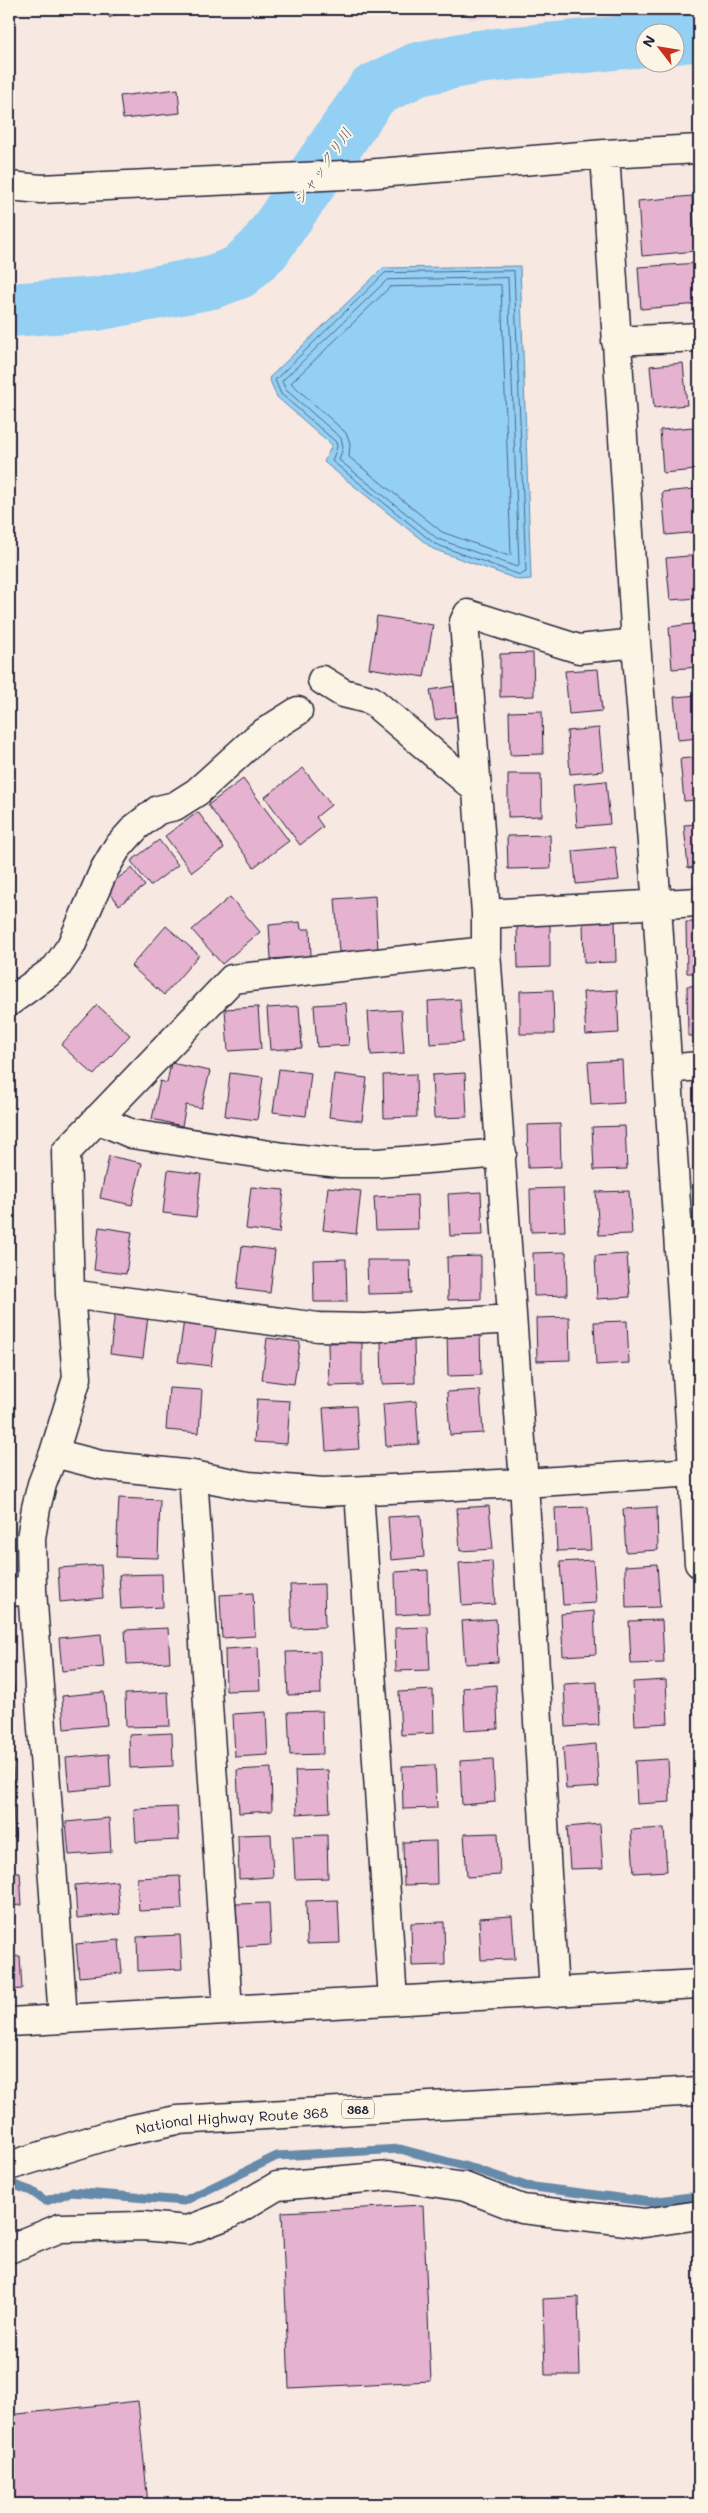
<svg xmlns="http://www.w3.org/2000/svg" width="708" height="2513" font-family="Mali,'Klee One',sans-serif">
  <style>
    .built { fill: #f2d8dc }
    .water { fill: #94cff4; stroke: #668aaa }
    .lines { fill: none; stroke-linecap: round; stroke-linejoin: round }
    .shore { stroke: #506785; stroke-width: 1 }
    .stream { stroke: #668aaa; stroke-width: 9 }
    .river { stroke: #94cff4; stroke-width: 54 }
    .building { fill: #e5b2d0; stroke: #22223b }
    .minor-casing { stroke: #22223b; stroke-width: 31 }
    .highway-casing { stroke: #22223b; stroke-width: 31 }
    .minor { stroke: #fcf5e5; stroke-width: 28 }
    .highway { stroke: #fcf5e5; stroke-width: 28 }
    .labels { text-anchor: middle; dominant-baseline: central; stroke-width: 4; stroke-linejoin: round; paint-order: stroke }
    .shield { fill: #fcf5e5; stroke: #63616e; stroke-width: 1 }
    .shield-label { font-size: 12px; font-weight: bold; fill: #22223b }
    .street-label { font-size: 14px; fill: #22223b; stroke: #fcf5e5 }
    .water-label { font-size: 15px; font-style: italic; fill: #445672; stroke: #fcf5e5 }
  </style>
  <rect width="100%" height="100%" fill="#f7e8e1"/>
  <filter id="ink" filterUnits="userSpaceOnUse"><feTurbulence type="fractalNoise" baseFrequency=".02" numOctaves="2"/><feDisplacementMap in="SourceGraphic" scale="10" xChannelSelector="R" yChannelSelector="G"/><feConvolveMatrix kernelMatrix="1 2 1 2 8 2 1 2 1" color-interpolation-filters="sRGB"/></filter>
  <g filter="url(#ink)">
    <path class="built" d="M467 9H570L468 20Z"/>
    <path class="water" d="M520 266 531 579 519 580 433 549 324 462 332 445 277 397 269 378 383 268Z"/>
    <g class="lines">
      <path class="shore" d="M514 271 526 572 520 575 435 544 332 461 337 447 336 442 281 394 275 380 385 273Z
        M508 278 519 564 517 567 438 539 339 460 343 447 341 438 286 390 282 381 387 280Z
        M501 285 511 554 509 556 442 532 349 457 350 443 346 433 291 383 390 287Z"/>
      <path class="stream" d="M9 2183 31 2191 46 2201 71 2192 184 2201 277 2156 400 2149 475 2169 526 2186 650 2202 699 2196"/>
      <path class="river" d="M676 37 699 34
        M9 310 96 304 212 282 239 272 264 249 373 91 418 69 477 57 646 40"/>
    </g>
    <path class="building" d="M103 9H122L110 18Z
      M9 42 14 57 9 59Z
      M178 89 180 113 123 119 120 96Z
      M692 196 696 251 642 256 638 201Z
      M699 263V304L641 309 638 267Z
      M683 363 687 405 654 408 650 366Z
      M693 427 696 470 663 473 660 430Z
      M695 489 698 532 666 535 662 492Z
      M699 555V598L670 600 666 558Z
      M377 616 433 625 424 677 369 668Z
      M699 623V667L672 669 669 627Z
      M533 653 534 696 500 697V654Z
      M598 669 602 711 569 714 565 671Z
      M455 686 459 716 435 720 430 690Z
      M699 695V738L678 740 674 697Z
      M542 711 543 754 510 755 509 712Z
      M599 728 603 771 570 774 567 731Z
      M699 757V800L684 801 680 759Z
      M303 768 331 805 316 817 323 827 300 845 265 797Z
      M508 774H541L542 816 508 817Z
      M243 779 289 841 254 867 208 805Z
      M606 781 610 824 577 827 574 784Z
      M198 812 224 848 192 872 165 836Z
      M699 824V867L688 868 684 825Z
      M550 835 551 868 508 869 507 836Z
      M159 840 178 865 150 886 131 861Z
      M615 847 619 880 576 884 573 851Z
      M132 868 145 886 119 905 106 887Z
      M375 896 378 950 339 952 335 899Z
      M230 897 260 932 222 964 192 930Z
      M615 919 616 962 584 963 583 920Z
      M300 922 301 929H310L311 956 271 959 269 925Z
      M686 922H699V973H687Z
      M517 924H550V967L518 968Z
      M166 926 199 955 164 995 131 966Z
      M687 986H699V1036H688Z
      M553 990 554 1034H520V991Z
      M617 990 619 1033 586 1035 583 992Z
      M460 999 463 1042 430 1044 428 1001Z
      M346 1003 349 1045 317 1047 314 1005Z
      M97 1005 130 1035 94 1075 61 1045Z
      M299 1006 302 1048 270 1050 267 1008Z
      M258 1007 261 1049 228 1051 225 1009Z
      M401 1010 404 1053 371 1055 368 1012Z
      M622 1060 624 1103 591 1105 588 1062Z
      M171 1063 210 1071 201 1108 186 1105 182 1126 152 1119 160 1081 167 1083Z
      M279 1069 311 1073 306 1116 273 1112Z
      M230 1073 263 1077 257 1120 225 1116Z
      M465 1073 467 1117 434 1118 432 1075Z
      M334 1074 367 1078 362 1121 329 1117Z
      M416 1074 417 1117 384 1118 383 1075Z
      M560 1124 561 1167 528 1168 527 1125Z
      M625 1126 627 1169 594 1170 592 1127Z
      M699 1142V1186H698L696 1143Z
      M109 1156 142 1163 132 1205 100 1198Z
      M168 1170 201 1174 196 1217 163 1213Z
      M251 1187 284 1190 279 1233 246 1229Z
      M328 1187 361 1191 356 1234 323 1230Z
      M563 1188 565 1231 531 1232 530 1189Z
      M629 1191 632 1234 599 1235 596 1192Z
      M481 1192 483 1235 450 1236 448 1194Z
      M417 1195 418 1229 376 1230 374 1197Z
      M99 1227 132 1232 126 1274 94 1270Z
      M242 1246 275 1250 270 1293 237 1289Z
      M566 1252 567 1295 534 1296 533 1253Z
      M627 1254 630 1297 597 1299 595 1256Z
      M481 1256V1299L448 1300 447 1257Z
      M346 1259 347 1302H314L313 1260Z
      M367 1260H410L411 1293 368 1294Z
      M115 1311 148 1316 143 1358 110 1354Z
      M569 1317 570 1360 537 1361 536 1318Z
      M184 1320 217 1323 211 1366 178 1362Z
      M627 1321 629 1363 596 1365 594 1322Z
      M480 1332 481 1375 448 1376 447 1333Z
      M267 1338 300 1342 294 1384 262 1380Z
      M414 1340 415 1383 382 1384 381 1341Z
      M362 1342V1385L329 1386 328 1343Z
      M169 1388 202 1390 199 1433 166 1430Z
      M480 1390 483 1433 450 1435 447 1392Z
      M257 1399 290 1401 287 1444 254 1442Z
      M416 1401 419 1444 386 1446 383 1404Z
      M356 1406 359 1449 326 1451 323 1408Z
      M9 1441 13 1442 9 1489Z
      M119 1498 160 1500 158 1558 116 1557Z
      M489 1506 493 1549 460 1551 457 1508Z
      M588 1507 591 1550 557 1551 555 1508Z
      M657 1507 658 1550 626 1552 623 1509Z
      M421 1515 424 1557 391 1560 388 1517Z
      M593 1560 596 1603 563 1605 560 1562Z
      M492 1561 495 1604 462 1606 459 1563Z
      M657 1564 660 1607 626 1608 625 1566Z
      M101 1565 103 1598 60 1602 58 1568Z
      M428 1570 429 1613 396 1615 395 1572Z
      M162 1574 163 1607 121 1609 119 1575Z
      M324 1584 325 1627 292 1628 290 1585Z
      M253 1593 255 1636 222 1638 220 1595Z
      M594 1611 596 1654 563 1656 561 1614Z
      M496 1619 498 1662 465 1664 462 1621Z
      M662 1620 664 1663 631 1664 629 1621Z
      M428 1627 430 1670 396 1671 395 1628Z
      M168 1628 170 1662 127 1664 125 1630Z
      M101 1634 104 1667 62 1671 59 1638Z
      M258 1647 260 1690 226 1691 225 1649Z
      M320 1651 321 1694 288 1695 286 1652Z
      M666 1680 668 1723 635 1725 633 1682Z
      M597 1682 599 1725 566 1727 564 1684Z
      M9 1685H14L16 1718 9 1719Z
      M496 1685 498 1729 465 1731 463 1688Z
      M433 1690 434 1733 401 1735 399 1692Z
      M104 1692 107 1725 64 1729 62 1696Z
      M168 1692 170 1726 126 1727 125 1694Z
      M322 1711 323 1754 290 1755 288 1712Z
      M266 1712 268 1755 235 1757 233 1714Z
      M172 1733 173 1766 130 1768 129 1735Z
      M596 1744 599 1787 566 1789 563 1747Z
      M9 1751H12L14 1784 9 1785Z
      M109 1754 111 1787 69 1791 66 1758Z
      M493 1759 495 1802 462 1805 460 1761Z
      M668 1759 670 1802 637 1804 635 1761Z
      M435 1765 437 1808 403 1809 402 1766Z
      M271 1768 272 1811 239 1813 237 1770Z
      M328 1770 330 1812 297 1814 295 1771Z
      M9 1804H13L15 1837 9 1838Z
      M177 1807 179 1840 136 1842 134 1809Z
      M109 1818 111 1852 69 1855 66 1822Z
      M600 1824 603 1868 570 1869 567 1827Z
      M664 1828 667 1871 634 1873 631 1830Z
      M498 1833 500 1875 467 1877 464 1834Z
      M271 1834 273 1877 239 1879 238 1835Z
      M327 1835 328 1878 295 1879 293 1836Z
      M436 1841 437 1884 404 1885 403 1842Z
      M9 1872H20L22 1905 9 1906Z
      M180 1876 182 1909 139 1911 137 1878Z
      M117 1881 120 1914 77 1918 75 1885Z
      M338 1900 340 1943 307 1944 306 1901Z
      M269 1903 271 1945 238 1947 236 1904Z
      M512 1916 515 1959 481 1960 479 1918Z
      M444 1922 445 1965 412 1966 411 1923Z
      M180 1935 182 1969 138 1971 137 1937Z
      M119 1940 122 1973 79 1977 76 1944Z
      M20 1956 22 1989 9 1990V1957Z
      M423 2205 431 2381 289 2388 282 2212Z
      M578 2297 580 2375H545L543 2299Z
      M138 2401 148 2504H9V2415Z"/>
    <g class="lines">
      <defs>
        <path id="minor" d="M605 154 636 643 657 905 699 1563
          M9 186 41 189 366 174 605 154 699 149
          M616 341 699 337
          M322 680 343 693 371 700 477 790 486 914
          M477 790 464 622 468 614 579 649 636 643
          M9 1002 56 968 71 946 104 870 117 848 136 827 158 810 175 806 197 792 260 735 298 711
          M667 1069 699 1066
          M97 1119 132 1134 283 1157 340 1163H378L502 1153
          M70 1294 318 1327 365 1328 512 1319
          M54 1453 101 1465 193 1475 248 1486 323 1492 524 1483 694 1472
          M193 1475 228 2010
          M359 1491 393 2000
          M32 1590 63 2018
          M9 1592 32 1590 31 1538 36 1508 42 1484 54 1453 77 1378 70 1294 66 1152 232 979 486 951
          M554 1993 524 1483 486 951V914L699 902
          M9 2022 699 1984
          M9 2249 60 2228 143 2226 188 2230 228 2215 277 2186 389 2176 465 2187 522 2209 644 2223 699 2215"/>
        <g id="highway">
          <path id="s1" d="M9 2166 119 2132 177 2120 699 2091"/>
        </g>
      </defs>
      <use href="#minor" class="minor-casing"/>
      <use href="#highway" class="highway-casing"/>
      <use href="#minor" class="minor"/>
      <use href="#highway" class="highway"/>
    </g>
  </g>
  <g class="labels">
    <rect class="shield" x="342" y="2099.5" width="32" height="19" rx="4"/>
    <g class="shield-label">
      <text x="358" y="2109">368</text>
    </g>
    <g class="street-label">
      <text stroke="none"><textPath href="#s1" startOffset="229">National Highway Route 368</textPath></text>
    </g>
    <g class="water-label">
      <text transform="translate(322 166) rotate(-55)">シャックリ川</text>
    </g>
  </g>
  <rect width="708" height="2513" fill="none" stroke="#fcf5e5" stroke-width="30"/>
  <rect x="15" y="15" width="678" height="2483" fill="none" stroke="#22223b" stroke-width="2" filter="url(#ink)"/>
  <g transform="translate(660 48) rotate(301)"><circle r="24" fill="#fcf5e5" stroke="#a5a1a1"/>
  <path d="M0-4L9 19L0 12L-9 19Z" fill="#c8321e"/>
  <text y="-8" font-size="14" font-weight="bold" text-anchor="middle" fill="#22223b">N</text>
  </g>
</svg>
